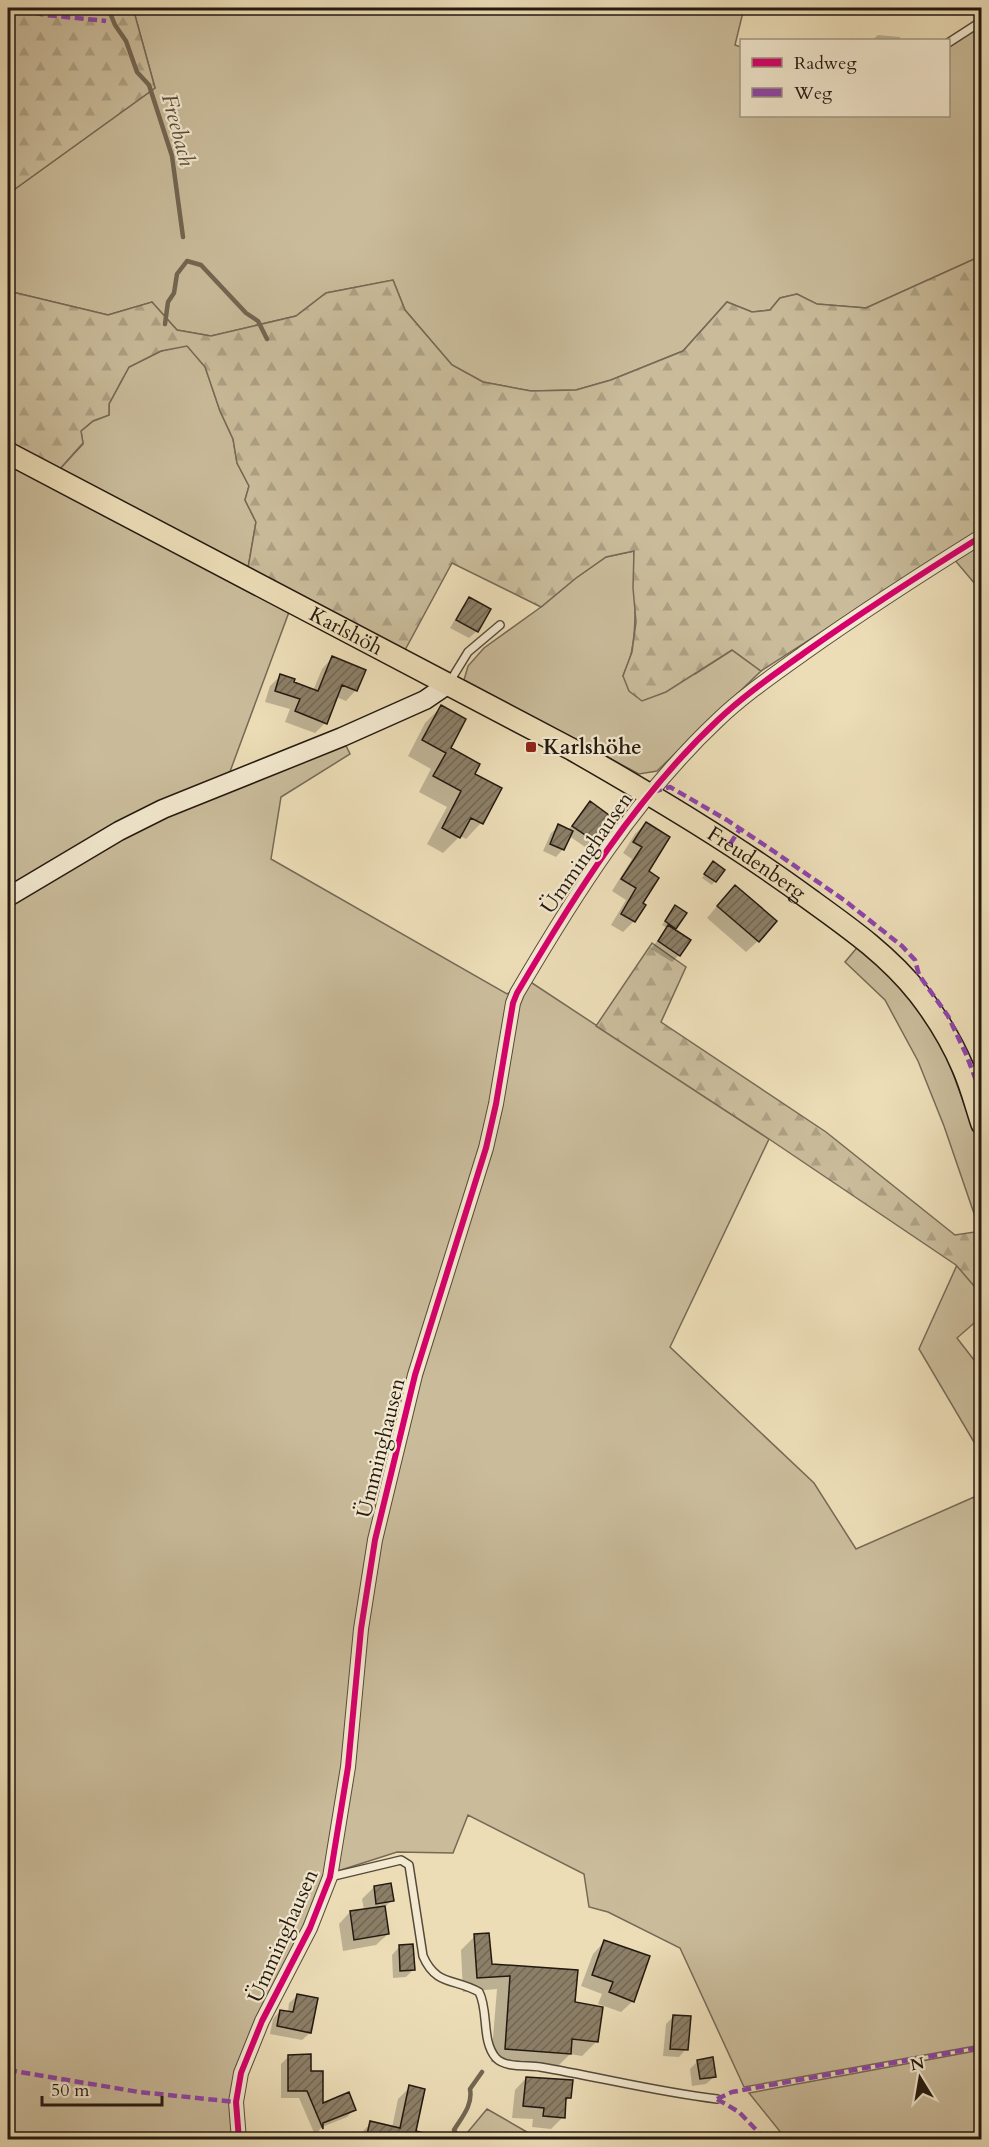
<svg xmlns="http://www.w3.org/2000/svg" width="989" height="2147" font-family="Cardo,serif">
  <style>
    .grass { fill: #cabc9b; stroke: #766a56; stroke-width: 1.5 }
    .forest { fill: url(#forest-firs); stroke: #766a56; stroke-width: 1.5 }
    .shadow { fill: #0003 }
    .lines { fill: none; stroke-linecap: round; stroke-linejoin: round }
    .stream { stroke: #736652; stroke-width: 4.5 }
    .building { fill: url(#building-hatch); stroke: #231910; stroke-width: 1.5 }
    .service-casing { stroke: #554a3a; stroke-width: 10 }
    .minor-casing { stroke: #554a3a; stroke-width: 16 }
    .secondary-casing { stroke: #231910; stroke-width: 21 }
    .primary-casing { stroke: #231910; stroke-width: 24 }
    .service { stroke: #f3e9d0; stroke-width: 7 }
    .minor { stroke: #f3e9d0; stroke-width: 14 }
    .secondary { stroke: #f3e9d0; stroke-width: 18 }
    .primary { stroke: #ecddb7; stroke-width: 21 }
    .quiet { stroke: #8e44ad; stroke-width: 4.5; stroke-dasharray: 9 4.5; stroke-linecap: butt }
    .cycleway-casing { stroke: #f3e9d0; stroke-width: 10 }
    .cycleway { stroke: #d6006c; stroke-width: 6 }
    .poi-dot { fill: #8f2418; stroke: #f3e9d0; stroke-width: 2 }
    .labels { text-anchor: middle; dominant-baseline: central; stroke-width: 4.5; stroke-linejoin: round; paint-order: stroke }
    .street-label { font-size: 21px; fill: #231910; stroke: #f3e9d0 }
    .poi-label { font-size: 21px; font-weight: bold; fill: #231910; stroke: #f3e9d0; text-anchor: start }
    .water-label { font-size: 22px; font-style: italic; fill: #584d3c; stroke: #f3e9d0 }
  </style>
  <defs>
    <pattern id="forest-firs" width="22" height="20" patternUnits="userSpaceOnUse" patternTransform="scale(1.5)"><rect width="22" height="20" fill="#cabc9b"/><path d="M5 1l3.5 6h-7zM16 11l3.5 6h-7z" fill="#ada184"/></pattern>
    <pattern id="building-hatch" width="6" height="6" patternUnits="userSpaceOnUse" patternTransform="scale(1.5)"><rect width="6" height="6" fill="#8c7f67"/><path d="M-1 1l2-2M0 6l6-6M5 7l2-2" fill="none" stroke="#726753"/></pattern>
  </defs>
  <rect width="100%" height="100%" fill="#ecddb7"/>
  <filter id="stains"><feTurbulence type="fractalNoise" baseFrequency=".00333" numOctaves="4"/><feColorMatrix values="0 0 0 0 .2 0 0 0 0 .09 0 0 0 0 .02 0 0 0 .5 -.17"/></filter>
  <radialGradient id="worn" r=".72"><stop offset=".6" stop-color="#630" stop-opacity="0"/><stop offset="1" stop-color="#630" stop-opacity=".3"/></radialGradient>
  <path class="grass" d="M133 8H744L735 45 741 47 742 116H948L949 46 981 23V256L866 308 816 304 797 294 780 298 770 310 752 312 727 302 683 351 611 380 576 390 531 391 483 382 452 365 405 310 393 280 326 293 296 316 211 336 177 330 152 302 108 315 8 291V194L155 88Z
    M187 345 205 366 220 411 233 439 237 463 249 486 245 500 256 522 248 568 58 471 83 444 81 431 93 421 109 415V404L129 367 161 351Z
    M8 465 289 612 228 777 8 893Z
    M981 540V591L953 558Z
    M634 551C633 583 638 617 632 649 631 658 626 667 623 676L695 674 732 650 761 671 657 771 639 774 464 680 468 666 484 648 541 607 576 578 606 557Z
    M342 737 350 754 281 797 271 859 507 994 529 981 769 1139 670 1347 814 1483 856 1549 981 1494V2045L744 2087 680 1948 608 1912 589 1907 584 1874 468 1815 453 1853 397 1852 335 1872 330 1877 241 2073 239 2139 8 2140V897L83 851Z
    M860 944 890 972 932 1028 948 1060 981 1150V1231H980L944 1126 918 1061 885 1000 845 962Z
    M957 1265 981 1294V1317L957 1338 981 1369V1454L919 1349Z
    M981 2050V2139H786L749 2093Z
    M487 2109 527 2132 528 2139H462Z"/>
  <path class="forest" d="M8 8H133L155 88 8 194Z
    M981 256V529L761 671 732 650 666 692 642 701 629 691 623 676 632 652 636 622 633 588 634 551 606 557 576 578 541 607 452 563 405 650 248 568 256 522 245 500 249 486 237 463 233 439 220 411 205 367 187 346 161 351 129 367 109 404V415L93 421 81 431 83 443 58 471 8 445V291L108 315 152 302 177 330 211 336 296 316 326 293 393 280 405 310 452 365 483 382 531 391 576 390 611 380 683 351 727 302 752 312 770 310 780 298 797 294 817 304 866 308Z
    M652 943 686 967 661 1022 826 1132 955 1235 981 1231V1294L956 1265 769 1139 596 1026Z"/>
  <path class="shadow" d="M878 35 900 37V40H872Z
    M469 599 477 631 469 638 450 628 462 607Z
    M332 658 356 690 346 701 336 697 325 723 315 733 285 722 290 709 265 702 270 686 280 676 313 691 322 669Z
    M441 707 449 749 473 775 500 789 481 823 466 839 460 836 443 853 427 844 447 807 419 792 431 769 408 756 425 723Z
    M590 803 599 844 591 851 569 836 563 849 556 857 543 851 551 833 559 826 568 830Z
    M646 823 647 871 641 904 634 921 623 932 611 925 626 900 612 891 632 859 623 853 635 834Z
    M710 867 723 870 712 885 702 878Z
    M723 899 758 941 746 952 707 918Z
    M672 910 675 928 673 930 679 955 672 962 651 949 667 928 662 925Z
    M982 1060V1092L969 1070Z
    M374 1887 392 1900 384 1908 388 1934 376 1945 343 1951 339 1924 350 1912 364 1910 362 1899Z
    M475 1936 490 1966 573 2004 596 2042 582 2056 570 2054 556 2068 491 2062 497 1989 463 1992 461 1950Z
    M604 1942 633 2001 621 2012 598 2004 602 1994 581 1986 593 1954Z
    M399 1947 414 1969 406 1977 393 1978 392 1955Z
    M297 1996 310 2033 302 2040 270 2034 273 2019 280 2011 288 2013 289 2003Z
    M674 2016 686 2049 679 2057 663 2056 666 2024Z
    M289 2056 310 2073 322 2105 354 2109 347 2117 322 2127 315 2135 299 2098H281V2064Z
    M698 2061 714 2077 706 2084 692 2086 690 2069Z
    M526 2078 570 2097 564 2103 563 2117 551 2129 532 2127 533 2119 512 2118 515 2090Z
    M410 2087 423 2090 413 2140H358L359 2135 371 2123 392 2128 398 2099Z"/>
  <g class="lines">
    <path class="stream" d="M108 8 115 25 126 41 137 72 149 85 172 156 183 237
      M165 324 168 302 174 293 177 274 187 261 201 265 246 313 258 321 267 339
      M460 2140 454 2130C462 2117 473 2105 470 2089L482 2072"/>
  </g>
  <path class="building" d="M469 597 491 609 478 632 456 620Z
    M332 656 366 670 357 691 342 685 327 724 295 711 300 699 275 691 280 674 295 679 294 682 318 691Z
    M441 705 466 719 451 748 480 764 475 774 502 788 483 824 471 818 460 838 442 828 461 791 433 776 446 753 422 740Z
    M590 801 617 821 600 845 572 826Z
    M646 822 670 837 649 871 659 878 643 903 646 905 635 922 621 914 636 888 621 879 642 847 633 842Z
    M558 824 573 831 564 850 550 844Z
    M713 861 725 870 716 882 704 874Z
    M735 885 777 921 759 942 717 906Z
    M675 905 687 913 676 929 665 921Z
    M668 925 691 940 680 956 658 941Z
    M391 1883 394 1901 376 1904 374 1886Z
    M385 1906 389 1934 354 1940 350 1911Z
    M489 1933 492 1964 578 1970 575 2002 603 2007 598 2042 572 2039 571 2054 505 2049 510 1976 477 1978 474 1934Z
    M604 1940 650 1956 634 2002 609 1992 613 1982 592 1975Z
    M413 1944 415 1970 400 1971 399 1945Z
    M297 1994 318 1998 311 2033 277 2026 280 2010 293 2012Z
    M673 2015 691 2016 688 2050 670 2049Z
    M311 2054V2071H323V2103L349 2092 356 2110 323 2123V2129L307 2091H288V2055Z
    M713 2057 716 2077 700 2079 697 2060Z
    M526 2077 573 2080 571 2098H566L565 2118 543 2116 544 2108 523 2106Z
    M409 2085 425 2089 416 2131 428 2134V2139H366L370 2121 400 2128Z"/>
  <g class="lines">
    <defs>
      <path id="service" d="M948 43 982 21
        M449 683 468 652 500 625
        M330 1877 401 1860 409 1865 423 1956C436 1986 454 1978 479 1992 489 2011 481 2041 496 2058 505 2068 528 2065 540 2067 599 2077 657 2092 717 2099"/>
      <path id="minor" d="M239 2140 236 2102 241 2073 262 2021 310 1928 330 1877 348 1767 361 1629 375 1540 415 1375 486 1148 496 1104 513 1003 517 993C574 896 635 798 718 720 744 695 775 674 804 653 862 612 921 574 982 536"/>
      <path id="secondary" d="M8 897 119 831 163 809 342 737 425 700 447 685"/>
      <g id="primary">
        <path id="s1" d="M8 453 573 750C655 797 736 845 812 901 851 929 889 956 919 994 936 1016 952 1042 963 1068 971 1086 976 1106 982 1124"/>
      </g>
    </defs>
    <use href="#service" class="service-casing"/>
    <use href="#minor" class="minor-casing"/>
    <use href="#secondary" class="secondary-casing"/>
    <use href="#primary" class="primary-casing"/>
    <use href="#service" class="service"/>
    <use href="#minor" class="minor"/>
    <use href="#secondary" class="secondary"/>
    <use href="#primary" class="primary"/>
    <path class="quiet" d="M8 8 46 15 106 21
      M963 8H982
      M653 792 670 787 727 820 766 846 844 900 902 946 915 960 919 975 948 1016 966 1054 982 1096
      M730 844 740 829
      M8 2070 139 2092 236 2102
      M717 2099 732 2092 982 2047
      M717 2099 739 2112 766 2140"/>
    <defs>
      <path id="cycleway" d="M239 2140 236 2102 241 2073 262 2021 310 1928 330 1877 348 1767 361 1629 375 1540 415 1375 486 1148 496 1104 513 1003 517 993C574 896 635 798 718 720 744 695 775 674 804 653 862 612 921 574 982 536"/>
    </defs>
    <use href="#cycleway" class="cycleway-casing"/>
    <use href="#cycleway" class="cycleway"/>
  </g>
  <rect class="poi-dot" x="525" y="741" width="12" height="12" rx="3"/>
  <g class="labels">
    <g class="street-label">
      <text stroke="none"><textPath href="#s1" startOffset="382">Karlshöh</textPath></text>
      <text transform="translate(587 853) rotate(-55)">Ümminghausen</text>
      <text stroke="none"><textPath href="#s1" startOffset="854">Freudenberg</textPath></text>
      <text transform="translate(381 1448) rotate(-76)">Ümminghausen</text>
      <text transform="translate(283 1936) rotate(-66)">Ümminghausen</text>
    </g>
    <g class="poi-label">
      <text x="543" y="747">Karlshöhe</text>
    </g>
    <g class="water-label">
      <text transform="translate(178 130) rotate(75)">Freebach</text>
    </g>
  </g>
  <rect width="989" height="2147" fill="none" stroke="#ecddb7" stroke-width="30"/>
  <rect x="9" y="9" width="971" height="2129" fill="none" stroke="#231910" stroke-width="3"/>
  <rect x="15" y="15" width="959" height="2117" fill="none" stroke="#231910" stroke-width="1.5"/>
  <rect x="740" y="39" width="210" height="78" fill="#f3e9d0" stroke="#a09683" stroke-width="1.5"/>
  <rect x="752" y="58" width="30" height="9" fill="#d6006c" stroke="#a09683" stroke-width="1.5"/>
  <text x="794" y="69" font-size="18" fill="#231910">Radweg</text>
  <rect x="752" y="88" width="30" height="9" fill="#8e44ad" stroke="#a09683" stroke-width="1.5"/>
  <text x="794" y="99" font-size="18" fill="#231910">Weg</text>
  <g transform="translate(920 2078) rotate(349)" stroke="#f3e9d0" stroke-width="4.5" paint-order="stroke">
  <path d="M0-4.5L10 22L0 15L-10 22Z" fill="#231910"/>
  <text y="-9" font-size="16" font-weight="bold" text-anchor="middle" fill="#231910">N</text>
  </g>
  <path d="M42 2096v9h120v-9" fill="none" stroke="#231910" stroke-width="3"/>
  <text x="51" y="2096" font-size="18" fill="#231910" stroke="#f3e9d0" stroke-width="4.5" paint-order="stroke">50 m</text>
  <rect width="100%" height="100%" filter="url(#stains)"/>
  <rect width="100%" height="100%" fill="url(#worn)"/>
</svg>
